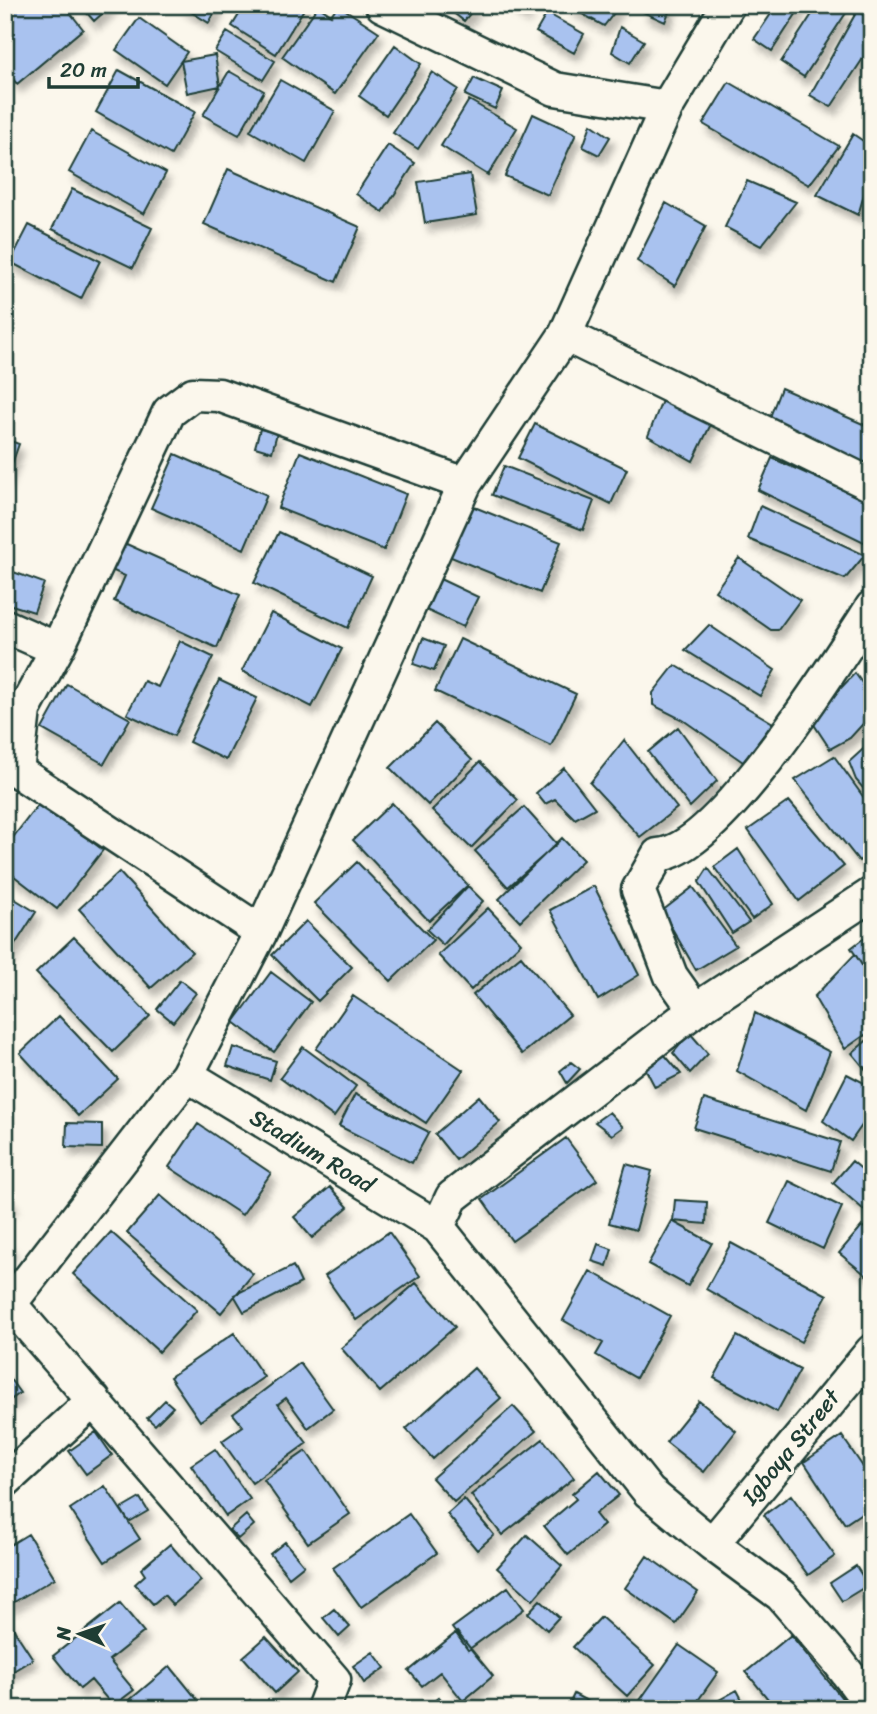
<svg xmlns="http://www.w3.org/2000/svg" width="877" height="1714" font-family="Sriracha,sans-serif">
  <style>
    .building { fill: #a9c2ef; stroke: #1f3d34; stroke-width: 2; filter: url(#shadow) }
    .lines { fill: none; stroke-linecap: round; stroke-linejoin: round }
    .minor-casing { stroke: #1f3d34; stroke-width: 37 }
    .minor { stroke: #fbf7ec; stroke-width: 32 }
    .labels { text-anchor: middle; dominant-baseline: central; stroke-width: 6; stroke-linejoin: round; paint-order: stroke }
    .street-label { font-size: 23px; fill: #1f3d34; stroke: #fbf7ec }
  </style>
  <defs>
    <filter id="shadow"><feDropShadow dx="4.5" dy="8" stdDeviation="3.5" flood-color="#0004"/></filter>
  </defs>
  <rect width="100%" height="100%" fill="#fbf7ec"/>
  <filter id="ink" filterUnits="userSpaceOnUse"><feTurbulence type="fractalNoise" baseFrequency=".0143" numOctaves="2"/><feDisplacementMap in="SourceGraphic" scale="14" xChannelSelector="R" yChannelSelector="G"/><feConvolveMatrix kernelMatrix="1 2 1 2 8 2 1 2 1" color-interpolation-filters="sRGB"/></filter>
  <g filter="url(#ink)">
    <path class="building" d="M21 5H64L83 29 17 84 5 70V18Z
      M80 5H112L94 21Z
      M180 5H219L209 23Z
      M245 5H305L306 6 276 54 232 26Z
      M338 5 379 32 335 94 282 57 318 6 331 15Z
      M455 5H475L476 6 464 21 451 11Z
      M511 5H529L524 14Z
      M566 5H620L604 26Z
      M645 5H668L671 7 665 22 643 12Z
      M777 5H802L772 51 754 39Z
      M818 5H835L846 13 804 77 781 62Z
      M857 11 872 20V45L831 107 810 95Z
      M547 13 584 34 574 53 536 32Z
      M139 18 187 52 165 84 116 50Z
      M620 27 644 41 630 63 612 52Z
      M227 32 275 61 263 80 215 51Z
      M395 45 421 64 386 115 359 96Z
      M215 55 220 86 187 93 181 61Z
      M119 70 195 112 171 155 96 112Z
      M229 71 264 91 239 135 203 115Z
      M432 72 458 89 418 149 393 133Z
      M474 78 503 91 495 109 465 95Z
      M280 80 335 111 306 163 250 131Z
      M729 82 839 146 809 185 703 124Z
      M469 100 517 128 488 175 441 146Z
      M533 114 576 134 548 195 505 176Z
      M591 124 610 137 599 155 583 147Z
      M91 131 166 173 144 214 69 172Z
      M853 134 872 147V168L858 215 817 195Z
      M388 145 415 163 383 212 356 194Z
      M228 169 360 227 336 282 204 224Z
      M470 174 477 215 425 223 418 182Z
      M747 181 796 202 761 246 725 227Z
      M72 189 152 228 133 268 52 229Z
      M666 203 706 226 675 286 637 261Z
      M29 225 100 261 81 299 10 262Z
      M781 388 872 428V467L770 417Z
      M665 393 715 416 693 461 648 436Z
      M535 424 627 469 611 504 518 458Z
      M260 429 277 433 272 452 255 447Z
      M5 439 19 444 5 483Z
      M300 452 406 494 384 550 278 508Z
      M175 454 267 495 244 549 151 508Z
      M772 458 872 503V546L758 490Z
      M504 466 594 501 583 530 492 495Z
      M467 504 561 542 540 593 446 555Z
      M760 506 865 555 845 579 748 539Z
      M279 532 372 576 348 628 254 583Z
      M122 542 240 595 217 648 114 601 125 576 109 569Z
      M739 558 800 600 778 630H771L715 591Z
      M5 569 44 583 34 612 5 603Z
      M440 579 478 597 463 627 426 610Z
      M271 613 342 649 312 707 242 671Z
      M709 625 775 670 760 696 685 650Z
      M423 638 444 646 434 671 413 664Z
      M460 639 576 694 551 746 435 691Z
      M180 641 213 657 174 736 127 714 144 681 158 687Z
      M675 665 773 723 743 762 683 720 653 705V693Z
      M855 673 872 697V714L850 738 830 749 811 720Z
      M219 680 257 698 226 760 189 742Z
      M67 684 130 719 104 764 42 729Z
      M435 723 472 760 428 805 390 768Z
      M678 727 717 781 690 807 648 752Z
      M624 740 677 808 640 837 590 783Z
      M872 741V798L856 780 849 762Z
      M834 756 872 809V850L859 861 795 780Z
      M480 762 518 800 471 848 432 810Z
      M564 768 595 808 575 819 555 799 545 804 536 793Z
      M789 801 844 866 799 901 748 830Z
      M40 802 103 850 57 909 5 869V848Z
      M392 803 468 885 429 921 353 840Z
      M524 807 557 844 508 887 475 851Z
      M562 838 583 860 520 921 499 899Z
      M738 849 773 904 752 919 714 867Z
      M357 862 433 940 391 981 314 903Z
      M708 868 749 922 732 933 699 882Z
      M119 872 192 952 151 988 79 909Z
      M468 886 483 901 443 945 427 930Z
      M594 886 639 975 598 1000 550 910Z
      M693 887 736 946 696 970 662 911Z
      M5 893 36 912 5 960Z
      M488 908 521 943 471 990 438 955Z
      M306 921 352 967 318 1001 272 955Z
      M872 932V981L851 948Z
      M74 937 150 1016 113 1052 36 973Z
      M855 954 872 981V1030L845 1049 814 997Z
      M521 956 570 1015 522 1054 473 995Z
      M271 972 311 1002 274 1052 234 1022Z
      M180 980 196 993 173 1022 157 1009Z
      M353 996 463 1070 426 1123 316 1049Z
      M755 1013 830 1052 806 1110 737 1071Z
      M59 1016 118 1079 78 1116 20 1053Z
      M690 1033 708 1054 690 1073 673 1053Z
      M872 1036V1077L852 1053Z
      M233 1047 276 1061 270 1080 227 1066Z
      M303 1047 356 1086 334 1117 280 1078Z
      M664 1054 681 1074 655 1087 645 1068Z
      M571 1062 580 1069 567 1083 560 1071Z
      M847 1074 872 1087V1111L851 1141 823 1121Z
      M355 1094 429 1132 412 1163 339 1126Z
      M479 1096 500 1122 456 1160 435 1134Z
      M704 1099 840 1142 831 1171 694 1128Z
      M609 1112 623 1127 612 1135 595 1122Z
      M67 1123 102 1124V1148L66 1147Z
      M198 1124 271 1173 242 1215 169 1167Z
      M566 1138 597 1180 512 1241 482 1199Z
      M852 1161 872 1178V1217L833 1183Z
      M626 1164 652 1171 636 1230 609 1223Z
      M789 1181 842 1207 823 1249 769 1223Z
      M330 1187 348 1207 312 1238 294 1217Z
      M5 1193 13 1202 5 1208Z
      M160 1195 253 1274 221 1313 127 1233Z
      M675 1200 707 1202 706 1224 673 1221Z
      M672 1221 712 1243 688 1286 648 1264Z
      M862 1226 872 1234V1280L839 1253Z
      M111 1232 197 1310 159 1352 73 1274Z
      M389 1232 420 1276 356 1320 325 1276Z
      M5 1240 12 1249 5 1254Z
      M731 1243 827 1295 801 1342 706 1289Z
      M598 1244 612 1249 607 1266 592 1261Z
      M293 1266 301 1283 244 1312 234 1295Z
      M590 1271 670 1316 636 1378 596 1355 603 1343 563 1320Z
      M416 1283 455 1327 380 1392 341 1348Z
      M234 1333 264 1377 200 1421 170 1377Z
      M737 1336 800 1370 777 1412 714 1378Z
      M300 1363 333 1409 308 1428 286 1398 278 1404 307 1443 252 1483 222 1441 243 1426 233 1414Z
      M474 1368 501 1398 433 1459 406 1429Z
      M5 1372 20 1393 5 1404Z
      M165 1400 173 1407 155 1425 147 1418Z
      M699 1401 736 1431 704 1472 666 1442Z
      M513 1406 536 1431 454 1502 432 1478Z
      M96 1432 112 1455 86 1474 69 1451Z
      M842 1436 872 1480V1506L845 1524 804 1462Z
      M543 1439 574 1478 502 1535 471 1495Z
      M215 1449 250 1499 226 1516 191 1465Z
      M306 1451 350 1514 308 1543 264 1480Z
      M599 1471 619 1495 595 1514 604 1525 568 1555 544 1526 576 1499 572 1494Z
      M105 1486 140 1539 105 1562 70 1509Z
      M791 1495 835 1556 808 1575 764 1515Z
      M140 1498 148 1511 129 1522 121 1509Z
      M464 1499 494 1535 477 1550 447 1514Z
      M409 1514 437 1553 361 1607 333 1568Z
      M246 1515 254 1525 238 1539 229 1530Z
      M28 1534 55 1578 9 1605 5 1598V1548Z
      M527 1535 562 1566 533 1600 497 1568Z
      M285 1542 304 1565 289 1577 270 1554Z
      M170 1544 201 1581 173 1605 164 1595 153 1604 135 1584 145 1575 141 1569Z
      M647 1556 698 1592 676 1624 625 1588Z
      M856 1566 868 1585 842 1601 830 1583Z
      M508 1587 524 1609 468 1650 452 1628Z
      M540 1600 559 1617 547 1630 528 1613Z
      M120 1603 144 1632 109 1660 134 1690 113 1706 91 1680 80 1689 53 1656Z
      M334 1609 350 1627 339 1637 323 1618Z
      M5 1616 33 1659 5 1676Z
      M601 1617 655 1665 627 1696 573 1647Z
      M457 1632 493 1676 463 1701 440 1672 422 1686 409 1671Z
      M791 1635 846 1703 839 1709H776L746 1672Z
      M266 1637 298 1672 275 1693 243 1657Z
      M679 1645 718 1672 692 1709H646L638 1703Z
      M373 1652 385 1668 364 1683 353 1666Z
      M170 1666 205 1709H119Z
      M737 1690 747 1709H703Z
      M574 1694 602 1709H567Z
      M439 1697 449 1709H425Z
      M250 1700 257 1709H238Z"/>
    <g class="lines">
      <defs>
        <path id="minor" d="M382 5 555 89 667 107
          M565 335 872 485
          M5 626 57 649
          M261 932 17 771 24 710 57 649 169 412 193 394 219 395 465 484
          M695 1010 671 976 638 890 658 855C720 850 837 661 872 607
          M187 1075 438 1227 649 1492 712 1544 781 1595 838 1661 872 1706
          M438 1227 452 1197 695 1010 872 894
          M5 1303 10 1304 334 1680 323 1709
          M10 1304 187 1075 261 932 465 484 565 335 667 107 728 5
          M5 1481 94 1400
          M712 1544 872 1351"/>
      </defs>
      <use href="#minor" class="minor-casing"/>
      <use href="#minor" class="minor"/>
    </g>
  </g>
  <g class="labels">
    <g class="street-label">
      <text transform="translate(312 1151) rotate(31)">Stadium Road</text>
      <text transform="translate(791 1447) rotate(-51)">Igboya Street</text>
    </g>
  </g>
  <rect width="877" height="1714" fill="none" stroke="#fbf7ec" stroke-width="28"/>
  <rect x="14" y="14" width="849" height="1686" fill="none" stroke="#1f3d34" stroke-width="2.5" filter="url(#ink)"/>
  <g transform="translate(80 1634) rotate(272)" stroke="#fbf7ec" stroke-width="5" paint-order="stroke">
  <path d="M0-5L12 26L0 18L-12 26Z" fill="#1f3d34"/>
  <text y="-10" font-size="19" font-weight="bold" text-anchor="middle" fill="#1f3d34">N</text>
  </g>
  <path d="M49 77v10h89v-10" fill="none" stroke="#1f3d34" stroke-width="3.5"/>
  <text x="60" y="77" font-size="21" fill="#1f3d34" stroke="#fbf7ec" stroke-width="5" paint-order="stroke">20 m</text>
</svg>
